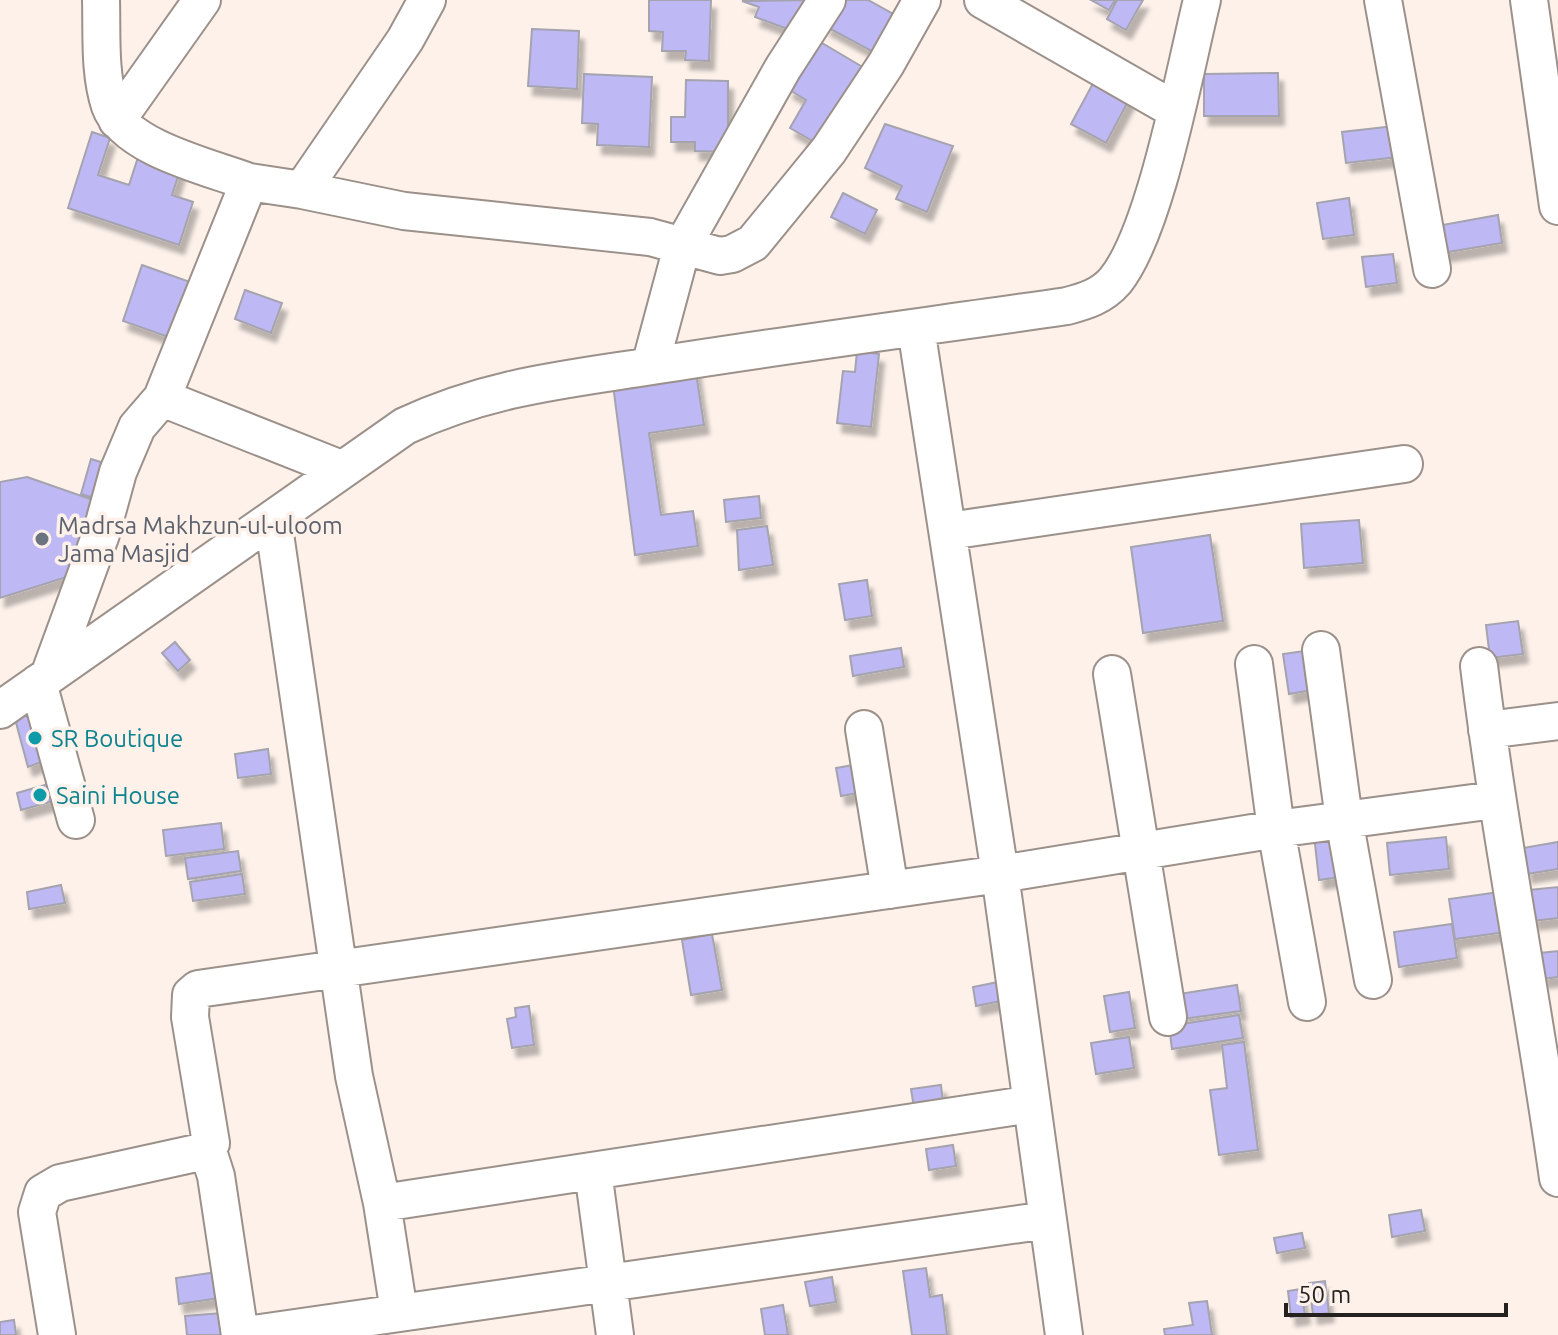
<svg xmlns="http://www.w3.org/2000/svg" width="1558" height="1335" font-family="Ubuntu,sans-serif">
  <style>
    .building { fill: #beb8f5; stroke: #a4a3ae; stroke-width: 2; filter: url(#shadow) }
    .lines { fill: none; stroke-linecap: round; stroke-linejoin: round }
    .minor-casing { stroke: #9b908a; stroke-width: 40 }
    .minor { stroke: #fff; stroke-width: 36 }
    .worship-dot { fill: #6b7280; stroke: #fdf1ea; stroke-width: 3 }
    .culture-dot { fill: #0f9aa8; stroke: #fdf1ea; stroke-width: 3 }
    .labels { text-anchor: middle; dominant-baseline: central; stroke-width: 7; stroke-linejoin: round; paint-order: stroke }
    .worship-label { font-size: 24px; fill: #5b616d; stroke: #fdf1ea; text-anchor: start }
    .culture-label { font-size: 24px; fill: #0d838f; stroke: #fdf1ea; text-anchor: start }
  </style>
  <defs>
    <filter id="shadow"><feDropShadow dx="5" dy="9" stdDeviation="2" flood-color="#0004"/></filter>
  </defs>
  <rect width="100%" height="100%" fill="#fdf1ea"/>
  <path class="building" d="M649 0H711L709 61 685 60 686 51H662L663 32 649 31Z
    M812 0 801 34 755 17 759 7 742 1Z
    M838 0H868L895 15 875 53 825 26Z
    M1091 0H1115L1109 10Z
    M1117 0H1143L1126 30 1107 19Z
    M532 29 579 31 577 89 528 86Z
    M817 40 866 69 821 146 790 128 806 100 788 89Z
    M1278 73 1279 116H1204V74Z
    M584 74 652 77 649 147 597 145 598 124 582 123Z
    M1097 76 1132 94 1106 143 1071 124Z
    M686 80 728 81V152L695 151V142H671V117H685Z
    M885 124 953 146 927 212 896 199 902 186 865 168Z
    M1403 125 1407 156 1346 163 1342 132Z
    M92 132 110 138 98 175 129 185 141 148 183 161 172 195 193 202 179 245 68 208Z
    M843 193 877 210 865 234 831 217Z
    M1349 198 1354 235 1323 239 1317 203Z
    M1498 215 1502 243 1442 253 1437 226Z
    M1393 254 1397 283 1366 287 1362 257Z
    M142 265 193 283 174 339 123 321Z
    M245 290 282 303 271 333 235 319Z
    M857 351 879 354 871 427 837 423 843 371 855 372Z
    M695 366 704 425 649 433 661 515 693 511 698 546 635 555 612 377Z
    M91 459 114 466 104 501 81 494Z
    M27 477 99 502 70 576 0 598V482Z
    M759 496 761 518 726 522 724 500Z
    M1359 520 1363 563 1304 568 1301 524Z
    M767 526 773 565 739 570 737 530Z
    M1210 535 1223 621 1143 633 1131 547Z
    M867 580 872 616 845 620 839 584Z
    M1518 621 1523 654 1490 658 1486 625Z
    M175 642 190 660 178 671 162 653Z
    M901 648 904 667 853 676 850 656Z
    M1319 649 1324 688 1289 694 1283 654Z
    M39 702 55 757 28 767 15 719Z
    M268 749 271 774 238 778 235 754Z
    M853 765 858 793 841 796 836 768Z
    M59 781 64 798 21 810 17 793Z
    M221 823 224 849 166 856 163 830Z
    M1343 832 1348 876 1319 880 1314 835Z
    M1446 837 1449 869 1390 875 1387 843Z
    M1558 842V869L1527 874 1523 848Z
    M238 851 241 871 188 879 185 858Z
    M242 874 245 894 193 901 190 882Z
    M61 885 65 903 29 909 27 892Z
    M1558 887V918L1533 921 1529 890Z
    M1507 891 1513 931 1455 939 1449 899Z
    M1452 924 1457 958 1399 967 1394 932Z
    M712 934 722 990 691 995 682 940Z
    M1558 951V977L1542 979 1540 953Z
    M1003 981 1006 1000 976 1006 973 987Z
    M1237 985 1241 1011 1183 1019 1179 994Z
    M1129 992 1135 1028 1110 1032 1104 996Z
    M529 1006 534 1045 512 1048 507 1019 516 1017 515 1008Z
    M1239 1015 1243 1038 1172 1049 1169 1026Z
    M1129 1037 1134 1068 1096 1074 1091 1043Z
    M1244 1042 1258 1150 1219 1155 1210 1090 1227 1088 1222 1045Z
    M941 1085 943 1103 914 1108 911 1089Z
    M953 1145 956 1166 929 1170 926 1149Z
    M1421 1210 1425 1231 1392 1237 1389 1215Z
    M1302 1233 1305 1248 1277 1253 1274 1238Z
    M926 1268 930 1297 942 1295 947 1335H912L903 1271Z
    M230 1270 233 1296 179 1304 176 1278Z
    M832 1277 836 1302 810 1306 805 1282Z
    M1325 1281 1329 1313 1313 1315 1309 1283Z
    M1301 1289 1305 1315 1291 1317 1288 1291Z
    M1207 1301 1212 1335H1165L1164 1329 1193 1325 1189 1303Z
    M783 1305 788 1335H765L761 1309Z
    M234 1312 236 1335H187L185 1316Z
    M14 1320 16 1335H0V1322Z"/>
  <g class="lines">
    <defs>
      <path id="minor" d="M101 0C102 34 99 73 110 106 125 148 209 167 249 182
        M983 0 1175 110
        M1383 0 1432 269
        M1529 0 1558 206
        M117 120 202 0
        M302 190 404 211 650 237 720 256 732 254 753 243 829 150 886 64 922 0
        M916 328 1000 874 1064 1335
        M650 366 682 247 783 68 827 0
        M162 398 341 469
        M273 520 354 1076 382 1203 399 1312
        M949 531 1404 464
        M1321 650 1344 819 1373 980
        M1254 664 1276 829 1307 1002
        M1479 666C1500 838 1534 1007 1558 1178
        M50 673 101 534 118 472 137 427 162 398 249 182 302 190 405 40 427 0
        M1112 674 1168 1017
        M38 683 76 820
        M0 710 405 426C489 387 562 380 652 366 790 344 929 326 1067 306 1086 301 1102 296 1115 281 1156 231 1185 68 1202 0
        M864 729 890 890
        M1487 730 1558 721
        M207 1148 216 1176 240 1335
        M593 1171 615 1335
        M382 1203 1032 1104
        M57 1335 37 1212 43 1193 60 1183 201 1152 211 1143 190 1017 191 995 198 989 1000 874 1276 829 1495 800
        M246 1335 1047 1220"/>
    </defs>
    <use href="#minor" class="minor-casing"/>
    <use href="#minor" class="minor"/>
  </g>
  <circle class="worship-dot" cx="42" cy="539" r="8"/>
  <g class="culture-dot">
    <circle cx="35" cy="738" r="8"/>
    <circle cx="40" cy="795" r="8"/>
  </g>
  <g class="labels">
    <g class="worship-label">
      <text x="58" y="525">Madrsa Makhzun-ul-uloom<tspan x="58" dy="28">Jama Masjid</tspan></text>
    </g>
    <g class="culture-label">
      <text x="51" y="738">SR Boutique</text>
      <text x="56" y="795">Saini House</text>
    </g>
  </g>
  <path d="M1286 1303v12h220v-12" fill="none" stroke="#25211e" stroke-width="4"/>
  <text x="1298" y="1303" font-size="24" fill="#25211e" stroke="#fdf1ea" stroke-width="6" paint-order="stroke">50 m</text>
</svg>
